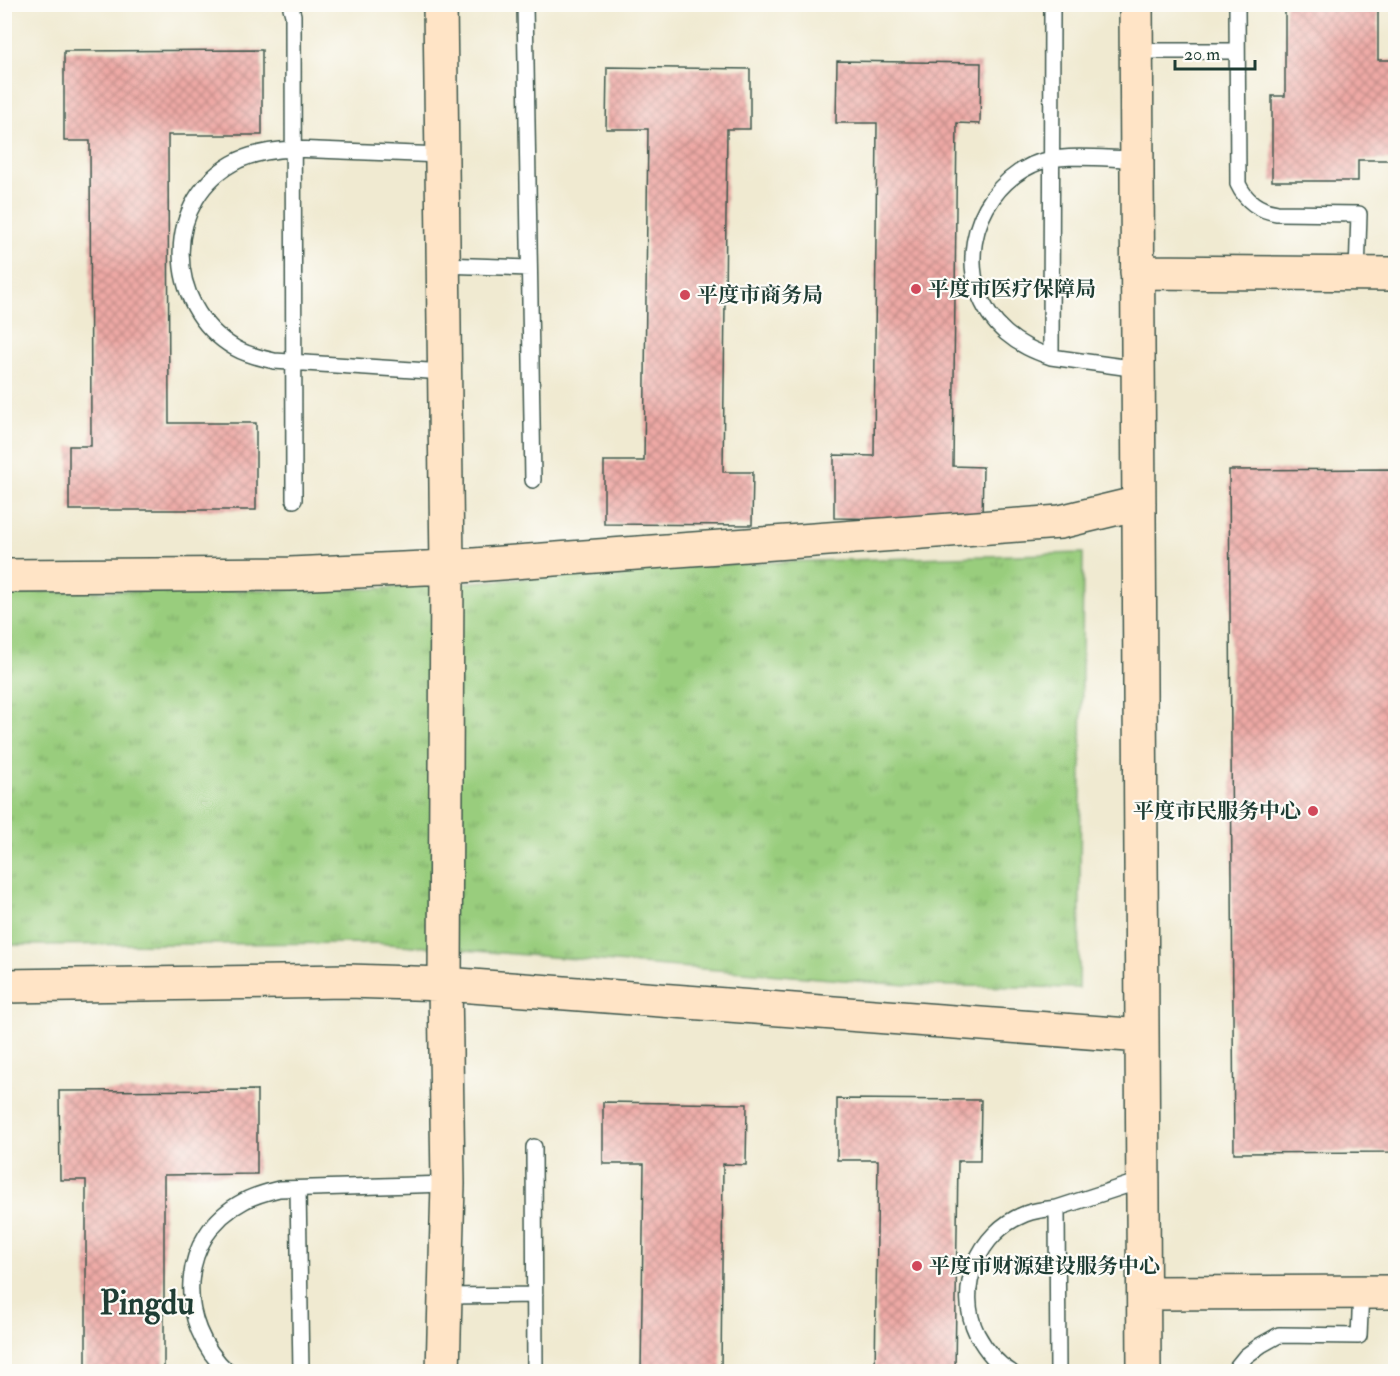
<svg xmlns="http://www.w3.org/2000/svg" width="1400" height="1376" font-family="'IM FELL Double Pica','Noto Serif SC',serif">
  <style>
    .grass { fill: url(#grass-tufts); stroke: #5c8558; stroke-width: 1.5 }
    .building { fill: url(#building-cross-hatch) }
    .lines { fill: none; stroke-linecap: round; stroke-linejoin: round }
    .lane-casing { stroke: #3e574c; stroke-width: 18 }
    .secondary-casing { stroke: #3e574c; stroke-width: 36 }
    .lane { stroke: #fff; stroke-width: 15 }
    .secondary { stroke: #ffe4c6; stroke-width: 33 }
    .poi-dot { fill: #d1495b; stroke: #fdfcf7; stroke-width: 2 }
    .labels { text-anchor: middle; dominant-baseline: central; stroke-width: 4.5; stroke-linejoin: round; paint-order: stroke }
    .poi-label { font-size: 21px; font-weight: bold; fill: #1f3d34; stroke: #fdfcf7; text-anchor: start }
    .town-label { font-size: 33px; font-weight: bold; fill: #1f3d34; stroke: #fdfcf7 }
  </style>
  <defs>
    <pattern id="grass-tufts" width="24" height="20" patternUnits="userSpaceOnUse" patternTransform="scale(1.5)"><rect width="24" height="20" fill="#99cd7d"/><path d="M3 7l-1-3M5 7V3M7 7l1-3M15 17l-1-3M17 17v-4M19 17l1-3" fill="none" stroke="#7ca867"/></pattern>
    <pattern id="building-cross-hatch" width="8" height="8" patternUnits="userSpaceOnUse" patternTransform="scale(1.5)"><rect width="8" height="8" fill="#eea9a5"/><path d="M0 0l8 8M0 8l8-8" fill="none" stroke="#c08b87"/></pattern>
  </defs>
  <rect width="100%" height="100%" fill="#fdfcf7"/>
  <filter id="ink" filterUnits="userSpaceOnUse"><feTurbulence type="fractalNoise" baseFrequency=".0167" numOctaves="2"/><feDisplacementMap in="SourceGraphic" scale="12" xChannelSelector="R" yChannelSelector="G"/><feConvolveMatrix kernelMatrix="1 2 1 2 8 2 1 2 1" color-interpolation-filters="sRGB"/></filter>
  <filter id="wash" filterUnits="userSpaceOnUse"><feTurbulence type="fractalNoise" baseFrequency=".008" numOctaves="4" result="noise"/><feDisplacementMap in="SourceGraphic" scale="24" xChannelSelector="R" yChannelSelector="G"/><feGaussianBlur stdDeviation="1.35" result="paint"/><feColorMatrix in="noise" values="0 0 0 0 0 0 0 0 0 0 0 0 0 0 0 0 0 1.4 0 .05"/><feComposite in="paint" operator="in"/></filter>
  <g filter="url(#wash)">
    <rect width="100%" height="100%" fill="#f0ead1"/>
    <path class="grass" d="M1083 553 1079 988 907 985 375 943 5 945 4 592 372 589 744 563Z"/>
    <g id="blocks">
      <path class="building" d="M1285 4H1378V60H1396V160H1358V181H1272V96H1285Z
        M262 50V135H168L169 423H256V510H69V446H91L90 141H64V51Z
        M837 61 981 63 980 124 957 123 953 466 983 467 982 520 834 518V455L874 456 877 123H836Z
        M607 67 750 69V129H727L723 472H753L752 525 604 524V461H644L648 129H606Z
        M1396 469V1152L1234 1153 1229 470Z
        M257 1090V1174L164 1175V1372H86V1180H60L59 1091Z
        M837 1099 981 1100 980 1161H958L955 1372H875L878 1160H837Z
        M603 1102 747 1104 746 1165 723 1164 721 1372H641L644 1164H603Z"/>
    </g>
  </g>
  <g filter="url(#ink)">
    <use href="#blocks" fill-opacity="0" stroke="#3e574c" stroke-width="1.5"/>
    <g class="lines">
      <defs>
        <path id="lane" d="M290 4 293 15 294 500
          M525 4 533 480
          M1052 4 1051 357 1138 369
          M1237 4 1238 184C1246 201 1258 210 1277 213L1359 214 1357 274
          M1136 51H1237
          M441 155 293 149C274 150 257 152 239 160 162 197 163 306 235 348 247 355 261 358 274 361L444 372
          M442 265 529 268
          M1051 357C1034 351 1020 345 1006 333 951 285 968 195 1032 165 1058 152 1107 159 1137 159
          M534 1147 535 1372
          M298 1189 301 1372
          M445 1296 535 1295
          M228 1372C175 1324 177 1236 244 1201 255 1195 267 1192 279 1189L448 1184
          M1011 1372C996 1363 985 1349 977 1334 955 1289 978 1232 1025 1214 1035 1210 1046 1209 1057 1208
          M1058 1372 1057 1208 1143 1180
          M1233 1372 1246 1356 1261 1345 1279 1335 1359 1336 1361 1292"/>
        <path id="secondary" d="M440 4 447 567 445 984 448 1184 443 1372
          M1136 4 1144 1372
          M1137 272 1396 274
          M4 576 290 574 447 567 1060 522 1139 503
          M4 986 348 981 445 984 1142 1036
          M1144 1293 1396 1292"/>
      </defs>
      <use href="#lane" class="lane-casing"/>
      <use href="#secondary" class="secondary-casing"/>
      <use href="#lane" class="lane"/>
      <use href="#secondary" class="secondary"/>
    </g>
  </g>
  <g class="poi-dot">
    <circle cx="916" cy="289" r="6"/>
    <circle cx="685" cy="295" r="6"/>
    <circle cx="1313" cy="811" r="6"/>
    <circle cx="917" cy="1266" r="6"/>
  </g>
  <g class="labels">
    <g class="poi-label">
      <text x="928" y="289">平度市医疗保障局</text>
      <text x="697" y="295">平度市商务局</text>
      <text x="1301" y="811" text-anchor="end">平度市民服务中心</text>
      <text x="929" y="1266">平度市财源建设服务中心</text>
    </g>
    <g class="town-label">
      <text x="147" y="1303">Pingdu</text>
    </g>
  </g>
  <rect width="1400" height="1376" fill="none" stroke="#fdfcf7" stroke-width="24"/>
  <path d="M1175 60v9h80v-9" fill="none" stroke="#1f3d34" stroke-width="3"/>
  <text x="1184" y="60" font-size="18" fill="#1f3d34" stroke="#fdfcf7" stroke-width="4.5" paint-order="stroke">20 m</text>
</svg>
